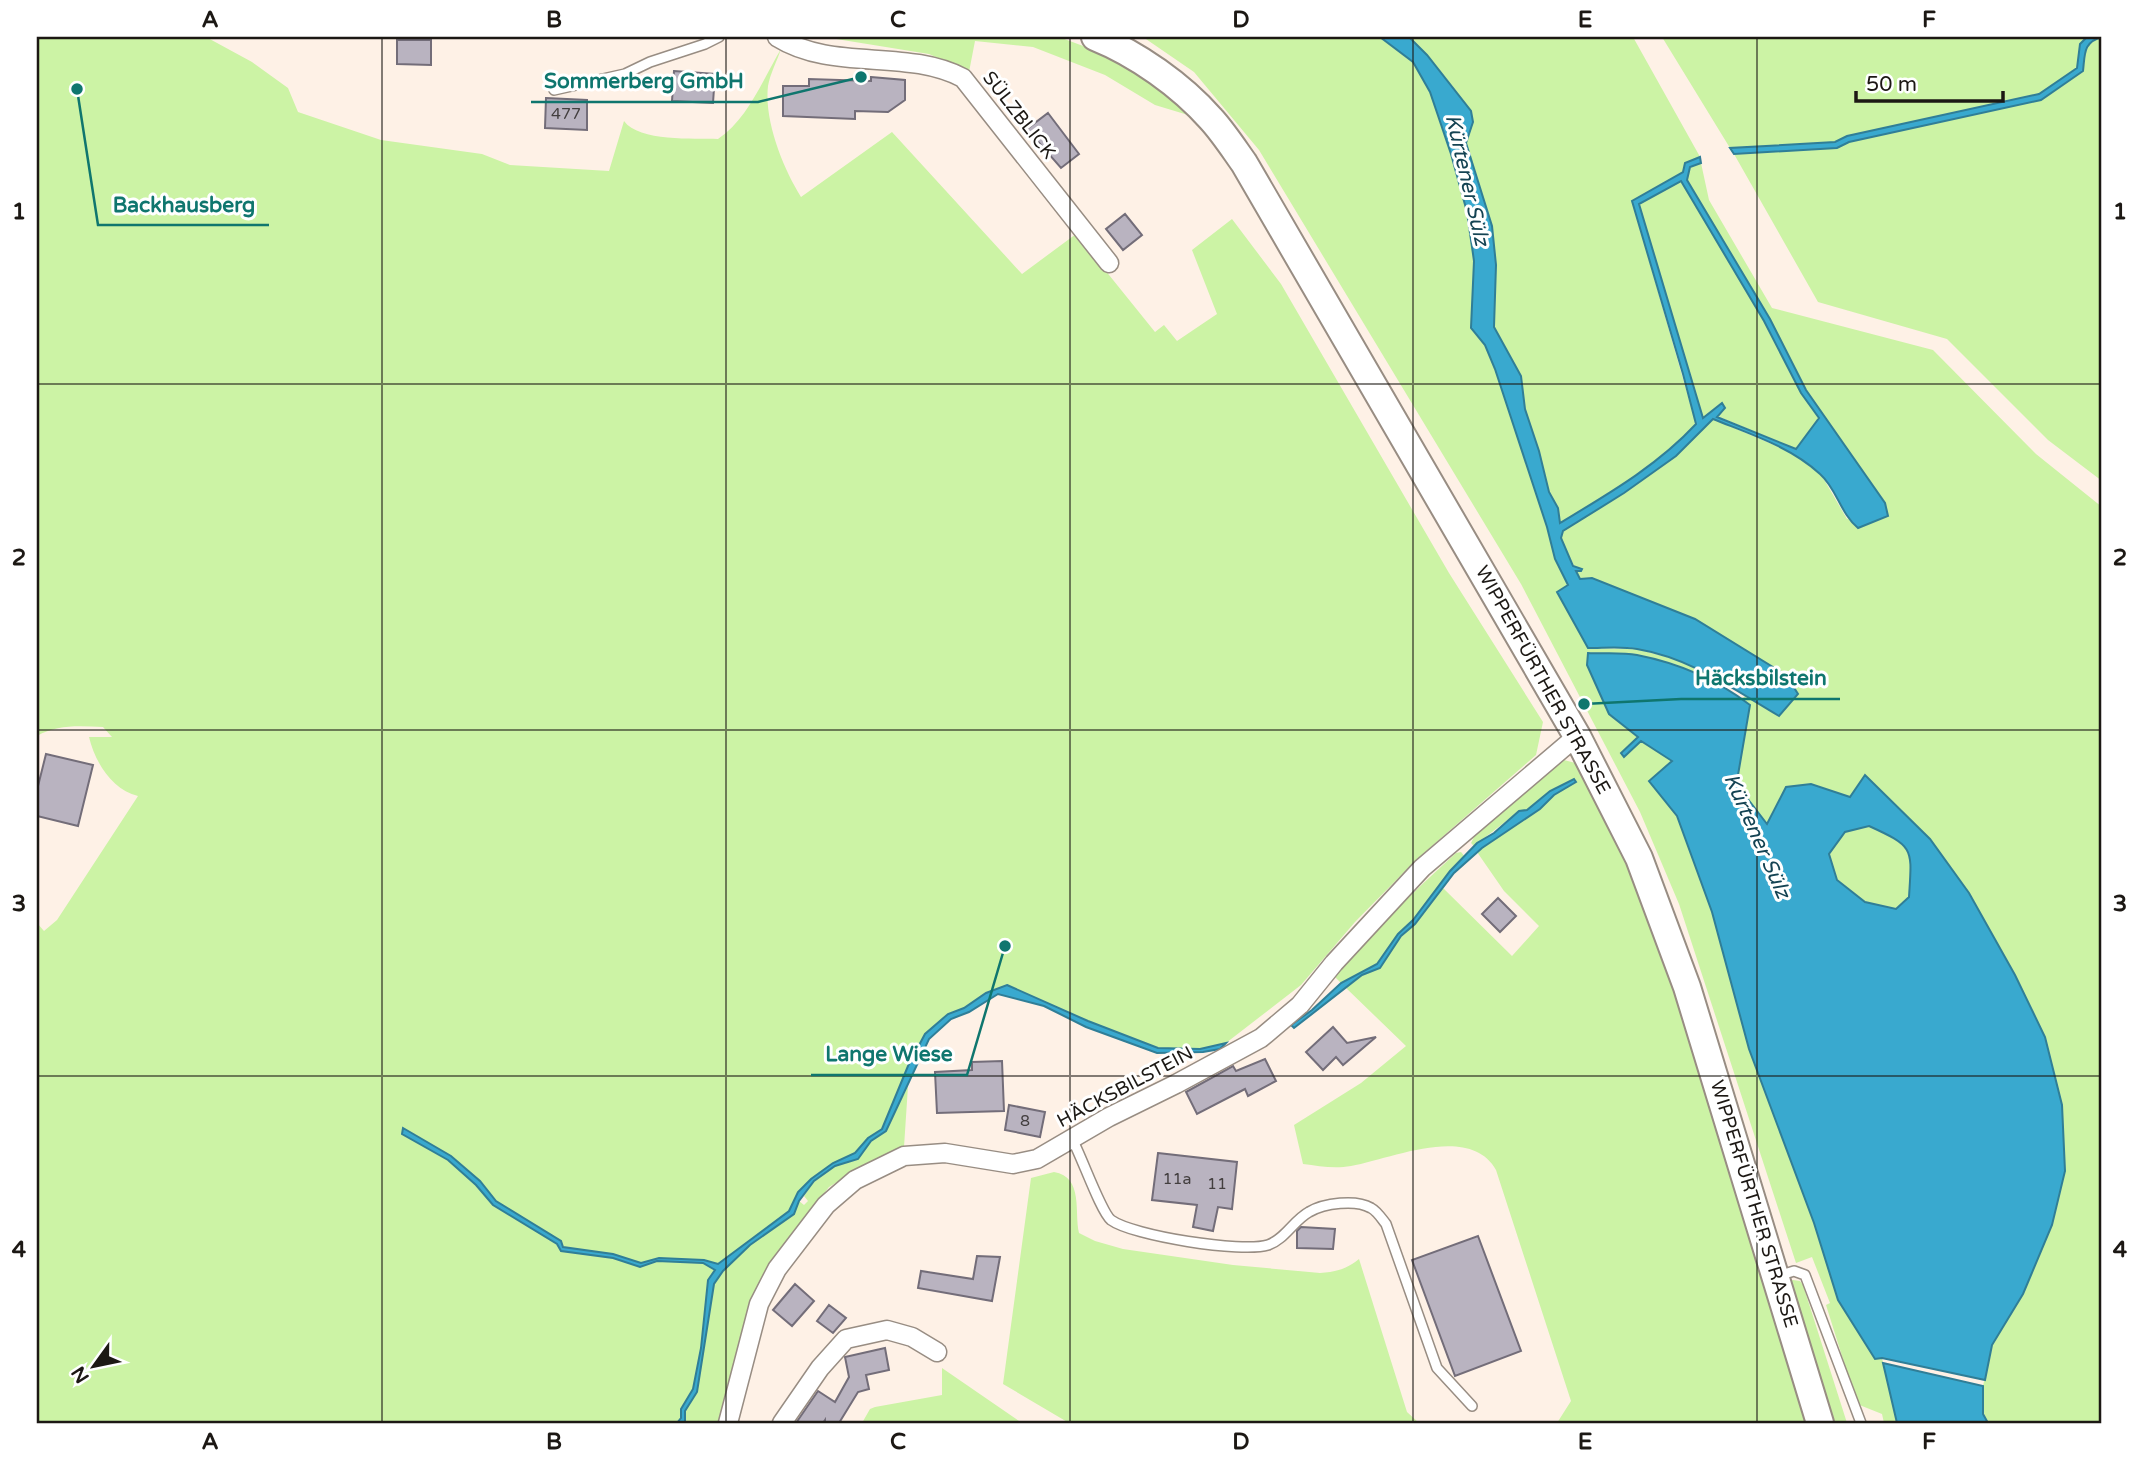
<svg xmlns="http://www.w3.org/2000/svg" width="2139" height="1460" font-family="'Varela Round',sans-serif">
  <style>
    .green { fill: #ccf3a5 }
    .water { fill: #39a9cf; stroke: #307e97; stroke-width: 2; fill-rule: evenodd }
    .building { fill: #b9b3c0; stroke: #736d79; stroke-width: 2 }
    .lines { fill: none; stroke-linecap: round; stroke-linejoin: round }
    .service-casing { stroke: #988d83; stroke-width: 12 }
    .minor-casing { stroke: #988d83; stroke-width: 21 }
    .secondary-casing { stroke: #988d83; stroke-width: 30 }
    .service { stroke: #fff; stroke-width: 9 }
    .minor { stroke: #fff; stroke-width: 18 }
    .secondary { stroke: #fff; stroke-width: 26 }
    .grid { fill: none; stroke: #1c1814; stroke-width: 2; stroke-opacity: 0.55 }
    .labels { text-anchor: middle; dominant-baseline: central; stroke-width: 6; stroke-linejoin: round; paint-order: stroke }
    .number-label { font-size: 16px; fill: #433f3f }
    .street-label { font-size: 19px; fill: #1c1814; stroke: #fff }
    .water-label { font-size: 21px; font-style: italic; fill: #144353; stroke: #fff }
    .leader { fill: none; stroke: #0f766e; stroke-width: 2.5 }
    .callout-dot { fill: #0f766e; stroke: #fff; stroke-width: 2.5 }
    .callout-label { font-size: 21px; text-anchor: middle; font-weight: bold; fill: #0f766e; stroke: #fff; stroke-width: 6; stroke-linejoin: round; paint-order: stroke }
    .neatline { fill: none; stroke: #1c1814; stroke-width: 2.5 }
    .grid-label { font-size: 23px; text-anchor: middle; font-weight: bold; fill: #1c1814 }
  </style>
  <rect width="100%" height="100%" fill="#fef1e6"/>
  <path class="green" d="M37 37H206L252 62 288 88 298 112 381 140 482 154 510 165 609 171 624 121C639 142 694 138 718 139 748 119 763 79 781 49 777 61 770 74 768 86 764 121 783 168 801 197L892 132 1022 274 1076 234 1155 332 1164 325 1177 341 1217 314 1192 250 1232 219 1281 284 1449 573 1543 722 1536 755 1417 859 1355 922 1301 985 1226 1043 1200 1049 1158 1048 1088 1021 1007 985 986 993 964 1008 948 1014 925 1034 908 1066 882 1129 868 1138 855 1153 833 1163 811 1179 798 1192 789 1211 718 1264 703 1260 659 1258 641 1263 613 1254 563 1247 561 1241 496 1201 480 1181 451 1156 403 1129V1134L448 1160 476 1185 493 1205 557 1244 561 1251 613 1258 640 1267 656 1261 703 1263 716 1270 693 1389 681 1409V1419L677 1423H37V923L44 931 57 920 138 796C112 790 95 762 89 737H112L103 727C80 726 57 724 37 736Z
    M824 37H1059L1110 56 1162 89 1188 115 1155 105 1105 75 1033 47 975 41 969 72 929 54Z
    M1143 37H1380L1413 62 1430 91 1451 154 1467 212 1474 261 1472 328 1485 345 1495 369 1547 527 1555 559 1568 585 1557 592 1588 648 1636 649 1686 662 1723 681 1721 684C1678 665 1635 651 1588 654L1609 714 1638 737 1622 753 1624 756 1641 741 1672 761 1650 782 1677 816 1712 912 1749 1049 1814 1223 1838 1300 1882 1358 1897 1423H1884L1882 1414 1857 1404 1826 1305 1830 1303 1812 1257 1796 1263 1679 904 1640 812 1521 584 1259 150 1194 72Z
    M1409 37H1633L1699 155 1700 157 1685 163 1683 172 1632 201 1696 424 1671 450 1620 487 1560 523 1558 508 1549 492 1539 451 1525 409 1521 376 1494 327 1496 265 1492 226 1466 143 1473 122C1458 89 1434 62 1409 37Z
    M1662 37H2087L2080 44 2077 68 2039 94 1847 136 1835 142 1730 148Z
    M2102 37V481L2048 440 1947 339 1818 302 1734 154 1837 148 1849 142 2041 100 2083 71C2085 54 2083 42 2102 37Z
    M1701 163 1709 200 1772 308 1933 350 2036 454 2102 507V1423H1988L1983 1414V1386L1992 1345 2023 1294 2052 1225 2045 1037 2015 975 1969 893 1930 839 1865 775 1851 797 1811 784 1767 825 1744 794 1738 775 1750 705 1742 699 1745 696 1779 716 1580 579 1561 538 1563 531 1624 493 1676 456 1713 419 1793 453 1822 476 1847 519 1885 502 1806 390 1687 180 1690 167Z
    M1681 180 1764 321 1801 393 1819 418 1796 449 1717 416 1703 419 1639 204Z
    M1564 760 1579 764 1619 839 1670 968 1807 1423H1557L1571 1401 1496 1170C1470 1123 1391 1159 1351 1166 1334 1169 1319 1166 1303 1164L1294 1125 1361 1083 1406 1046 1345 987 1362 975 1380 968 1401 936 1415 924 1443 888 1512 956 1539 926 1504 891 1477 852 1540 809 1554 795 1576 782 1575 779 1550 791 1527 810 1519 811 1474 846 1471 843 1474 837 1557 764Z
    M1869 826C1915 849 1912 847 1909 897L1896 909 1865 902 1836 880 1829 854 1845 832Z
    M1461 852 1465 857 1450 871 1413 920 1398 934 1377 964 1341 983 1335 977C1372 932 1413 892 1456 853Z
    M908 1086 904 1147 873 1160 829 1187 773 1259 754 1297 721 1423H682L685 1411 697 1391 714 1284C724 1270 737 1255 751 1244 769 1230 791 1223 799 1201L804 1205 808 1201 804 1196 814 1181 835 1166 858 1159 871 1141 886 1131Z
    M1054 1172C1084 1177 1074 1213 1079 1233L1095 1241 1123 1249 1233 1265 1320 1273C1336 1272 1347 1269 1359 1259L1407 1412 1419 1423H1069L1003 1384 1031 1178Z
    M1793 1280 1800 1281 1803 1285 1847 1423H1829L1790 1281Z
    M942 1368 1022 1423H862L870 1409 875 1407 942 1395Z"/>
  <path class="water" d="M1380 37H1409L1427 55 1471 111 1473 122 1466 143 1492 226 1496 265 1494 327 1521 376 1525 409 1539 451 1549 492 1558 508 1560 523C1608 494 1657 466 1696 424L1683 374 1632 201 1683 172 1685 163 1700 157 1701 163 1690 167 1687 180 1770 319 1806 390 1885 503 1888 516 1858 528C1840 513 1837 489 1820 474 1791 447 1750 434 1713 419L1676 456 1624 493 1563 531 1561 538 1573 566 1582 569 1581 571H1576L1580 579 1592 578 1695 619 1786 675 1798 694 1779 716C1733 689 1691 658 1637 649 1621 646 1604 648 1588 648L1557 592 1568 585 1555 559 1547 527 1495 369 1485 345 1471 328 1474 261 1467 212 1451 154 1430 92 1413 62ZM1681 181 1764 321 1801 393 1819 418 1796 449 1717 417 1725 408 1722 403 1703 418 1639 204Z
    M2087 37H2102C2083 42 2085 54 2083 71L2041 100 1849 142 1837 148 1734 154 1730 148 1835 142 1847 136 2039 94 2077 68 2080 44Z
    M1588 653C1604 654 1621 652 1637 655 1678 663 1716 679 1750 705L1738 775 1744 794 1767 824 1786 787 1811 784 1850 797 1865 775 1930 839 1969 893 2015 975 2045 1037 2062 1105 2065 1171 2052 1225 2023 1294 1992 1345 1985 1380 1882 1358 1875 1359 1838 1300 1814 1223 1749 1049 1712 912 1677 816 1649 781 1672 761 1641 741 1624 757 1621 753 1638 737 1609 714 1587 665ZM1869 826C1915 847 1912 848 1909 897L1896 909 1865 902 1837 880 1829 854 1845 832Z
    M1574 779 1576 782 1554 795 1540 809 1482 848 1454 873 1415 924 1401 936 1380 968 1362 975 1294 1028 1291 1025 1312 1010 1341 983 1377 964 1398 934 1413 920 1450 871 1477 843 1494 833 1519 811 1527 810 1550 791Z
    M1007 985 1088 1021 1158 1048 1200 1049 1226 1043 1220 1049 1203 1052 1157 1053 1086 1027 1044 1006 998 994 969 1012 951 1019 929 1039 886 1131 871 1141 858 1159 835 1166 814 1181 799 1201 794 1214 750 1245 723 1271 714 1284 697 1392 685 1411V1421L682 1423H677L681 1418V1409L693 1389 701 1348 708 1280 715 1270 703 1263 657 1261 640 1267 613 1258 561 1251 557 1244 493 1205 476 1185 448 1160 402 1134 403 1128 451 1156 480 1181 496 1201 561 1241 563 1247 613 1254 641 1263 659 1258 704 1260 718 1264 789 1211 798 1192 811 1179 833 1163 855 1153 868 1138 882 1129 908 1066 925 1034 948 1014 964 1008 986 993Z
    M1883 1363 1983 1386V1414L1988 1423H1897Z"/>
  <path class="building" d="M397 40H431V65L397 64Z
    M674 71 715 74 713 103 672 101Z
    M871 77 905 80V100L888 112 855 111V119L783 116V86H809V79L871 81Z
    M546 98 587 100V130L545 128Z
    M1048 113 1079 154 1061 168 1027 129Z
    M1125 214 1142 235 1123 250 1106 229Z
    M46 754 93 765 78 826 37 816V790Z
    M1498 898 1516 916 1500 932 1482 914Z
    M1333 1027 1347 1043 1376 1037 1343 1065 1336 1057 1323 1070 1306 1052Z
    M1265 1059 1276 1081 1248 1096 1245 1089 1197 1114 1186 1092 1233 1066 1236 1071Z
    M1002 1061 1004 1111 937 1113 935 1072 972 1070V1062Z
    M1009 1105 1045 1112 1040 1137 1005 1130Z
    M1158 1153 1237 1162 1232 1209 1218 1207 1213 1231 1193 1227 1197 1205 1152 1200Z
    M1301 1227 1335 1229 1333 1249 1297 1248V1231Z
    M1478 1236 1521 1351 1455 1376 1412 1260Z
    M977 1256 1000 1257 992 1301 918 1288 921 1271 973 1279Z
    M795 1284 814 1301 792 1326 773 1310Z
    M829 1305 846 1318 833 1333 817 1321Z
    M885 1348 889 1370 866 1375 869 1389 858 1392 839 1423H825V1420L823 1423H796L818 1391 835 1402 849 1377 845 1357Z"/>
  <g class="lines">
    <defs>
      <path id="service" d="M554 90 625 74 650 62 705 44 719 37
        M1072 1139C1081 1155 1101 1212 1111 1220 1133 1236 1242 1253 1268 1245 1284 1240 1294 1220 1309 1212 1324 1203 1356 1199 1371 1208 1377 1211 1382 1219 1386 1224L1437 1368 1472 1406
        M1778 1276 1794 1271 1805 1275 1861 1423"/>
      <path id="minor" d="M777 37C833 72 906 48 963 78L1109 263
        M728 1423 759 1304 777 1269 826 1205 855 1180 904 1156 945 1153 1013 1164 1037 1159 1109 1117 1176 1084 1261 1038 1300 1005 1334 963 1422 868 1577 736
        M782 1423 820 1368 846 1339 887 1330 912 1337 937 1352"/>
      <path id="secondary" d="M1095 37C1137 54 1181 85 1211 119 1223 132 1234 149 1244 163L1577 736 1639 858 1687 987 1820 1423"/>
    </defs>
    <use href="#service" class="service-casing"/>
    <use href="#minor" class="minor-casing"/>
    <use href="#secondary" class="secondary-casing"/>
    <use href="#service" class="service"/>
    <use href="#minor" class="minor"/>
    <use href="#secondary" class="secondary"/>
  </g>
  <path class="grid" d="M382 37V1423M726 37V1423M1070 37V1423M1413 37V1423M1757 37V1423M37 384H2102M37 730H2102M37 1076H2102"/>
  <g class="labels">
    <g class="number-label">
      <text x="566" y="114">477</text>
      <text x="1025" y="1121">8</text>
      <text x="1177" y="1179">11a</text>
      <text x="1217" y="1184">11</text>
    </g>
    <g class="street-label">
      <text transform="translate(1019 115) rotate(52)">SÜLZBLICK</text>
      <text transform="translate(1543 680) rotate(61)">WIPPERFÜRTHER STRASSE</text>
      <text transform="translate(1125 1087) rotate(-28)">HÄCKSBILSTEIN</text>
      <text transform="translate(1754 1204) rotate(73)">WIPPERFÜRTHER STRASSE</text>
    </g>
    <g class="water-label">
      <text transform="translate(1467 180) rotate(77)">Kürtener Sülz</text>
      <text transform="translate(1757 836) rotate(66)">Kürtener Sülz</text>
    </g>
  </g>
  <path class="leader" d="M861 77L758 102H531M77 89L98 225H269M1584 704L1681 699H1840M1005 946L967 1075H811"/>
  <g class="callout-dot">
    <circle cx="861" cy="77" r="7"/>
    <circle cx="77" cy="89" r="7"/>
    <circle cx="1584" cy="704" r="7"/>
    <circle cx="1005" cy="946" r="7"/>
  </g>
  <g class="callout-label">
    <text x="644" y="88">Sommerberg GmbH</text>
    <text x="184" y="212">Backhausberg</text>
    <text x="1761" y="685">Häcksbilstein</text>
    <text x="889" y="1061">Lange Wiese</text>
  </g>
  <rect width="2139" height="1460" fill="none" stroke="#ffffff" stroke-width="77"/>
  <g transform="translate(94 1366) rotate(237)" stroke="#ffffff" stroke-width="5" paint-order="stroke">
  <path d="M0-5L12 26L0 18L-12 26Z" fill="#1c1814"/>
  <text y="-10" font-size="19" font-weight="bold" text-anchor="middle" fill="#1c1814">N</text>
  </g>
  <path d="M1856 91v10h147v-10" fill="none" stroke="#1c1814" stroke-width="3.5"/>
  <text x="1866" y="91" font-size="21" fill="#1c1814" stroke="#ffffff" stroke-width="5" paint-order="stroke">50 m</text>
  <rect x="38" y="38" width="2062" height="1384" class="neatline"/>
  <g class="grid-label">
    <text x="210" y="27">A</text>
    <text x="554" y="27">B</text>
    <text x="898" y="27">C</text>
    <text x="1241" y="27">D</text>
    <text x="1585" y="27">E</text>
    <text x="1929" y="27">F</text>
    <text x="19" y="219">1</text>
    <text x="2120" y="219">1</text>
    <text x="19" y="565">2</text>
    <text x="2120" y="565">2</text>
    <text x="19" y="911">3</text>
    <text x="2120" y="911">3</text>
    <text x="19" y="1257">4</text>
    <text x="2120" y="1257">4</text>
    <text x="210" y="1449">A</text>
    <text x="554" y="1449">B</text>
    <text x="898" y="1449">C</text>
    <text x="1241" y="1449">D</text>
    <text x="1585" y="1449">E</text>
    <text x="1929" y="1449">F</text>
  </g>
</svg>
